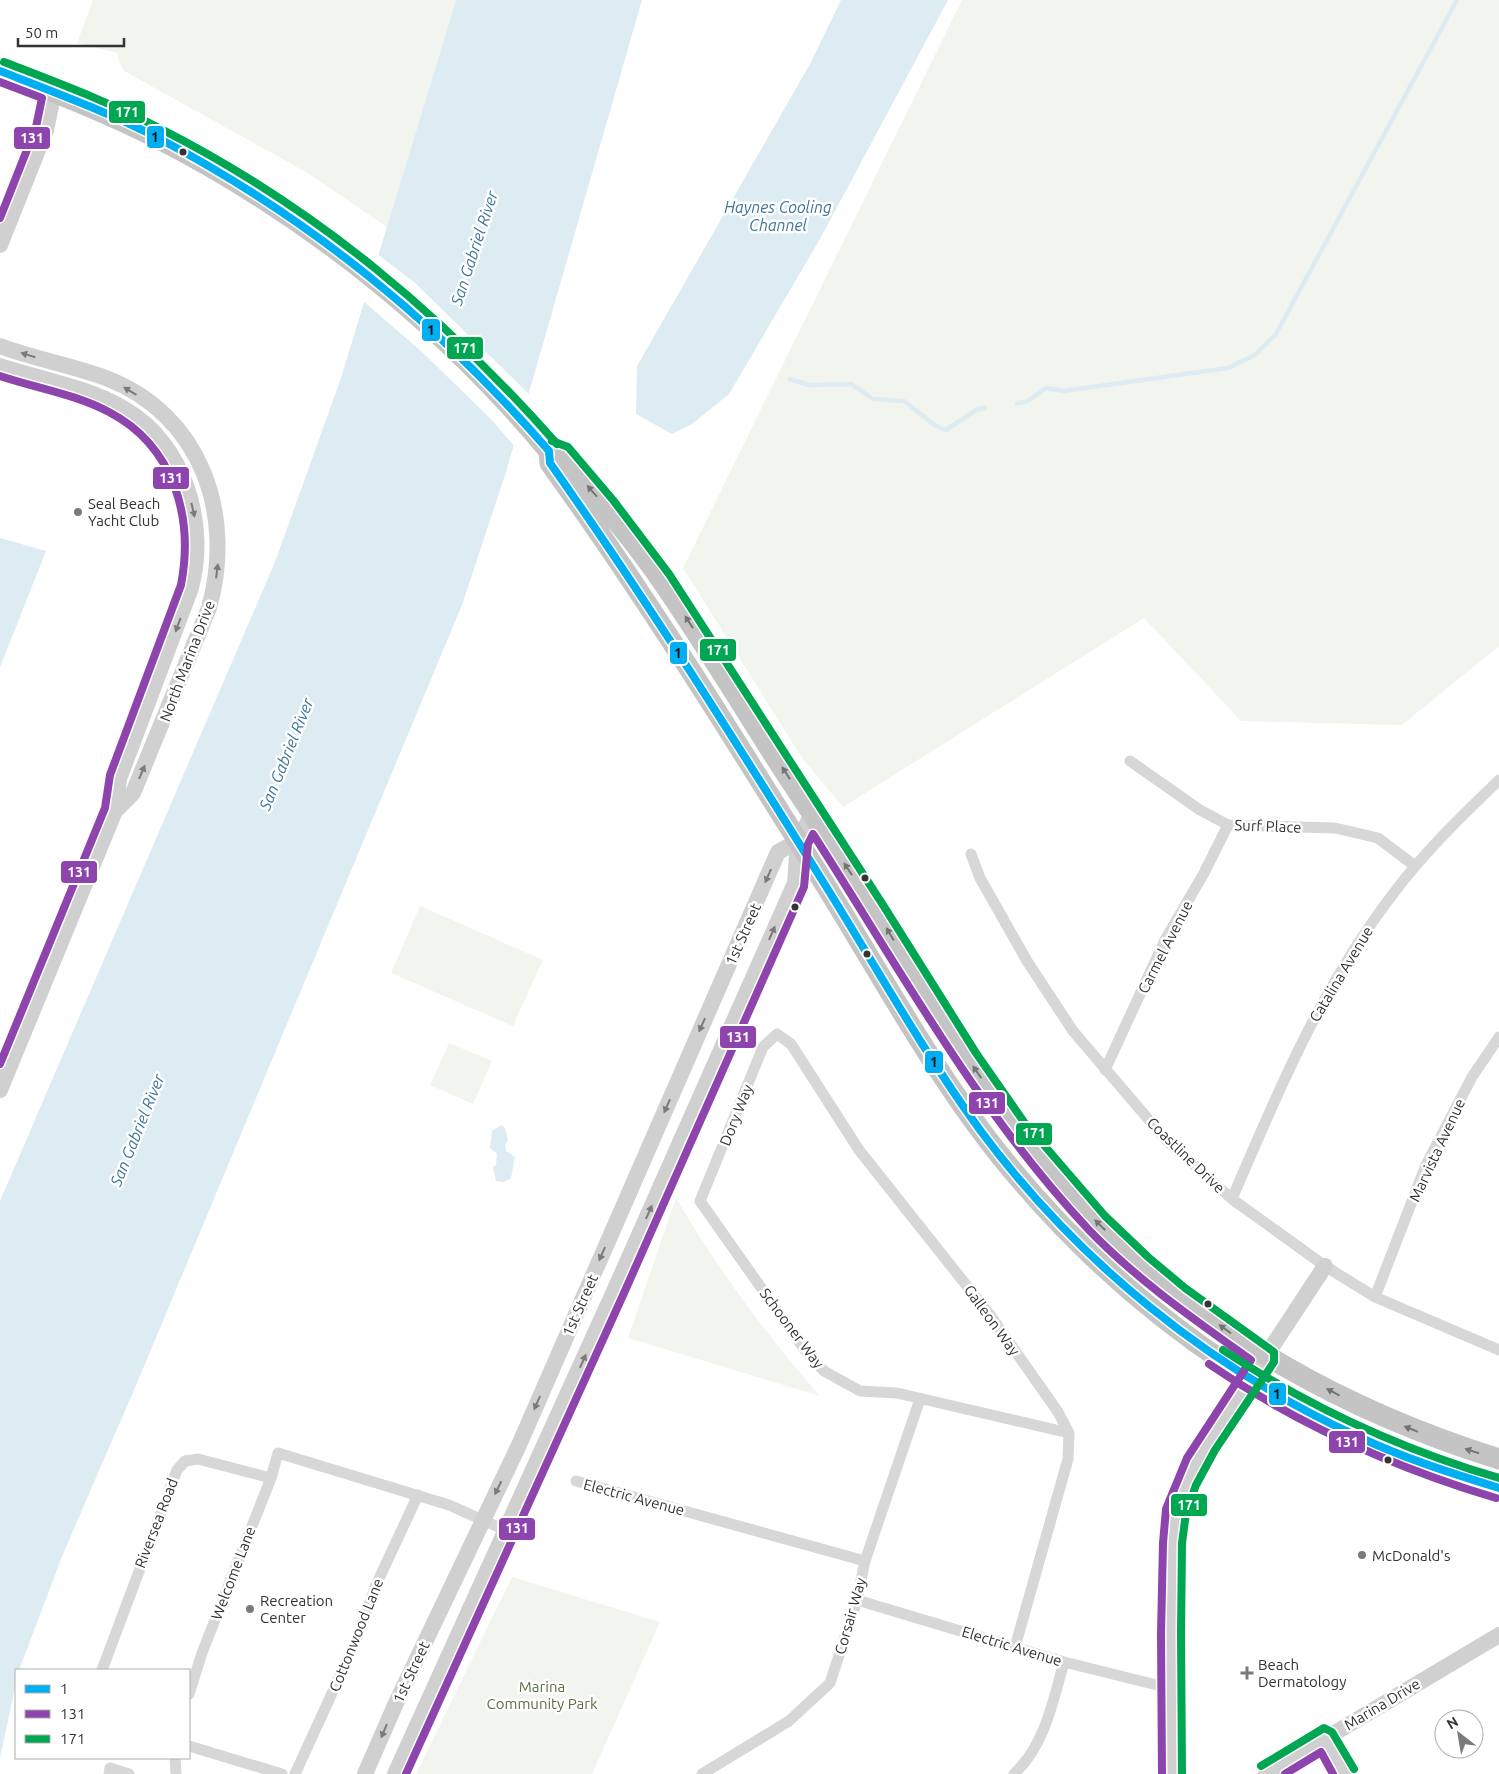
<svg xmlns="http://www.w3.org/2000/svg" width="1499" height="1774" font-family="Ubuntu,sans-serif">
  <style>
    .green { fill: #f1f5ed }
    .water { fill: #ddebf3 }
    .pier { fill: #fff }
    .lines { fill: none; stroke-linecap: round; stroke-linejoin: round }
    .stream { stroke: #ddebf3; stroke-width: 4.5 }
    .street { stroke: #d7d7d7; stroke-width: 11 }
    .secondary { stroke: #d0d0d0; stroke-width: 16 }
    .highway { stroke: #c4c4c4; stroke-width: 21 }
    .bus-1-casing { stroke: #fff; stroke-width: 11 }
    .bus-2-casing { stroke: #fff; stroke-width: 11 }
    .bus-3-casing { stroke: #fff; stroke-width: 11 }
    .bus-1 { stroke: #00aff2; stroke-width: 8 }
    .bus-2 { stroke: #8e44ad; stroke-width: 8 }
    .bus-3 { stroke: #00a651; stroke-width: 8 }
    .oneway { fill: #7a7a7a }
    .oneway2 { fill: #747474 }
    .bus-dot { fill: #333; stroke: #fff; stroke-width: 2 }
    .poi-dot { fill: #7a7a7a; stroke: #fff; stroke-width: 2 }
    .labels { text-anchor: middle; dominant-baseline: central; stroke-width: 5; stroke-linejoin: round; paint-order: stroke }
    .poi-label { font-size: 15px; fill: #333; stroke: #fff; text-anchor: start }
    .street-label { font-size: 15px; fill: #333; stroke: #fff }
    .park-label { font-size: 15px; fill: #56703f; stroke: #fff }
    .water-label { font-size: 16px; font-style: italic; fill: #3f7597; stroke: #fff }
    .line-badge { stroke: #fff; stroke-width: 2 }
    .badge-label { font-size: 14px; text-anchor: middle; font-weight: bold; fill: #fff }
    .pale-badge-label { font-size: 14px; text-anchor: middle; font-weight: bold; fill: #111 }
  </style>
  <rect width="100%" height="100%" fill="#fff"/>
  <path class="green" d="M93 0H456L387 227 306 172 124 71 118 60V53L77 43Z
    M962 0H1499V646L1402 725 1241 721 1144 618 843 807 802 758 683 568Z
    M420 906 543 960 513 1026 391 973Z
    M449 1043 492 1061 473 1104 430 1085Z
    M676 1198C718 1269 766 1335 820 1396L628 1338Z
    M512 1577 660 1622 592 1774H416Z"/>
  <path class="water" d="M456 0H642L506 472 462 605 137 1383 63 1554 19 1670H16V1683L0 1758V1201L275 562 341 378Z
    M841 0H948L820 239 729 394 692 424 672 434 636 414 637 366 810 64Z
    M0 538 46 551 0 667Z
    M502 1125 505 1128 508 1141 505 1144 506 1151 515 1157 511 1178 504 1182 496 1181 493 1167 496 1165 497 1154 490 1148 492 1131Z"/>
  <path class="pier" d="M376 253 415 283 531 396 516 448 491 419 421 351 362 300Z"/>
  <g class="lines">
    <path class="stream" d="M790 379 809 385 851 384 873 399 904 401 936 426 946 430 978 409 985 408
      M1017 403 1026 402 1046 388 1064 391 1228 368 1255 355 1276 334 1457 0"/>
    <path class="street" d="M1130 761 1200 810 1228 825 1335 828 1378 838 1415 866
      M971 854 980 878 1027 961 1073 1031 1167 1141 1232 1199 1325 1266 1375 1297 1499 1350
      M1105 1070 1165 940 1204 873 1228 825
      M1232 1199C1277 1093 1322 986 1393 894 1424 852 1462 816 1499 780
      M1375 1297 1426 1165 1472 1077 1499 1037
      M576 1481 865 1561
      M857 1600 1064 1662 1169 1688
      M1015 1647 1068 1459 1069 1433 1058 1412 990 1315 859 1150 791 1044 777 1034 763 1047 700 1201 805 1350 824 1371 860 1391 897 1393 1069 1433
      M102 1670 177 1470 185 1461 198 1459 271 1478
      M189 1694 202 1653 271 1478 278 1453 449 1505 505 1530
      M189 1746 282 1774
      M175 1758 176 1774
      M109 1774 110 1768 129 1774
      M295 1774 355 1643 376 1585 418 1495
      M702 1774 789 1721 830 1683 857 1600 865 1561 920 1399
      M1014 1774C1045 1745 1053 1701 1064 1662"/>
    <path class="secondary" d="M0 245 46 130 54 92
      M0 346C34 359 71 365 106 378 202 415 235 515 209 608L133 793 115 811
      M0 366C40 379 91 388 126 410 185 445 208 524 191 588L119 779 115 811 0 1090
      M1324 1738 1345 1774
      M365 1774 396 1703 519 1445 778 852 798 841
      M395 1774 615 1289 795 883 798 841 812 814
      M1172 1774 1169 1688 1173 1536 1179 1502 1190 1476 1212 1438 1325 1266
      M1266 1774 1499 1635"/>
    <path class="highway" d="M0 71C54 92 108 113 159 139 307 215 443 323 549 451
      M549 451 550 463C648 599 737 743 826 886 883 978 938 1080 1007 1164 1134 1319 1305 1436 1499 1488
      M549 451 560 454C595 495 631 536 662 581 702 639 739 700 777 760 810 811 845 862 878 914 944 1022 1009 1135 1100 1225 1214 1338 1346 1411 1499 1459"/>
    <defs>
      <path id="bus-1" d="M0 71C54 92 108 112 160 139 311 219 437 322 549 451
        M549 451 550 463C646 599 734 739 822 880 874 963 922 1050 980 1130 1077 1261 1209 1368 1357 1436 1403 1458 1451 1473 1499 1488"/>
      <path id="bus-2" d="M0 82 42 98 36 127 0 218
        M0 376C36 388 75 394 109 412 174 446 194 517 181 585L110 775 105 808 0 1064
        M1209 1364C1298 1425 1393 1467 1496 1498
        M406 1774 624 1293 804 887 808 844 813 834C900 969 978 1112 1089 1230 1137 1280 1195 1320 1251 1360L1187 1458 1166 1509 1163 1543 1161 1634 1162 1774
        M1285 1774 1321 1752 1333 1774"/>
      <path id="bus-3" d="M4 62C58 83 112 103 163 130 317 209 443 315 557 444
        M552 441 568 447 613 500 669 574 883 905 976 1053 1024 1122 1105 1216 1148 1257 1185 1288 1274 1352V1362L1215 1450 1196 1485 1186 1513 1182 1543 1181 1634 1182 1774
        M1223 1350C1309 1407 1400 1449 1499 1478
        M1261 1766 1324 1728 1332 1732 1354 1769"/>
    </defs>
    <use href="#bus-1" class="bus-1-casing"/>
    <use href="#bus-2" class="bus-2-casing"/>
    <use href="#bus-3" class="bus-3-casing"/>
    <use href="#bus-1" class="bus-1"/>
    <use href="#bus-2" class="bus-2"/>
    <use href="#bus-3" class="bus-3"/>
  </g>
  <defs><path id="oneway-solid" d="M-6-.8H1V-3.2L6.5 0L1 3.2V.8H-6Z" transform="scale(1.25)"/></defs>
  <g class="oneway">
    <use href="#oneway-solid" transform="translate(28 355) rotate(-163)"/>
    <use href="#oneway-solid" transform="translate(130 391) rotate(-149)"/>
    <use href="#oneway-solid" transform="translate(193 510) rotate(77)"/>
    <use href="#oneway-solid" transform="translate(217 571) rotate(-83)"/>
    <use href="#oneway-solid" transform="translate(178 625) rotate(110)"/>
    <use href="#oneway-solid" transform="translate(142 772) rotate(-67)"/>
    <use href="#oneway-solid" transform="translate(768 876) rotate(114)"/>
    <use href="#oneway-solid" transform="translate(772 933) rotate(-66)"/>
    <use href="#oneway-solid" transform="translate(702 1025) rotate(114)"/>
    <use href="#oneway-solid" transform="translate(667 1106) rotate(114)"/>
    <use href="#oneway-solid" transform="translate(649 1212) rotate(-66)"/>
    <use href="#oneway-solid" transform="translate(602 1254) rotate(114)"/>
    <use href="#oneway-solid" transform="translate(583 1361) rotate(-66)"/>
    <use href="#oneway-solid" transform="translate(537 1403) rotate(114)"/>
    <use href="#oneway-solid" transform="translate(498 1488) rotate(116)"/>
    <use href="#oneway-solid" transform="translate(384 1731) rotate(113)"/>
  </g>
  <g class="oneway2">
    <use href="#oneway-solid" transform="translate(592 491) rotate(-131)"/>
    <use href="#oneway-solid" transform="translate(689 622) rotate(-123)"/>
    <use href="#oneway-solid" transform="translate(786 773) rotate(-123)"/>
    <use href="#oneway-solid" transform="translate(848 869) rotate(-123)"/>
    <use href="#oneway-solid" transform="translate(890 934) rotate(-121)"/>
    <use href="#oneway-solid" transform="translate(977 1072) rotate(-125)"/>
    <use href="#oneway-solid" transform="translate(1100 1225) rotate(-135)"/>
    <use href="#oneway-solid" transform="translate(1225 1329) rotate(-144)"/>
    <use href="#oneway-solid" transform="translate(1333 1392) rotate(-152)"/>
    <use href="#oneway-solid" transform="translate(1411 1429) rotate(-158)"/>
    <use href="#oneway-solid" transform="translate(1472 1451) rotate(-162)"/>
  </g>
  <g class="bus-dot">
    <circle cx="183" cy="152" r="4.5"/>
    <circle cx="865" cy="878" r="4.5"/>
    <circle cx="795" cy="907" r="4.5"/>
    <circle cx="867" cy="954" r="4.5"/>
    <circle cx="1208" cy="1304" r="4.5"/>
    <circle cx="1388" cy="1460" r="4.5"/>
  </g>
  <g class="poi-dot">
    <circle cx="78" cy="512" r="5"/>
    <circle cx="1362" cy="1555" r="5"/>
    <circle cx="250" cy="1609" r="5"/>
    <path d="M1244.5 1665.5h5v5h5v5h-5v5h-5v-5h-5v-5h5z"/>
  </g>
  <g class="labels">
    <g class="poi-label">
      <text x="88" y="503">Seal Beach<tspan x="88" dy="17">Yacht Club</tspan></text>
      <text x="1372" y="1555">McDonald's</text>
      <text x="260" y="1600">Recreation<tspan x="260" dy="17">Center</tspan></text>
      <text x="1258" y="1664">Beach<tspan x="1258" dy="17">Dermatology</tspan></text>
    </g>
    <g class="street-label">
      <text transform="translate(187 661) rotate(-69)">North Marina Drive</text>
      <text transform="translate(1268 826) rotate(2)">Surf Place</text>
      <text transform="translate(743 934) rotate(-66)">1st Street</text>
      <text transform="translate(1165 947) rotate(-63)">Carmel Avenue</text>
      <text transform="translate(1341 974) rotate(-59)">Catalina Avenue</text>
      <text transform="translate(736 1115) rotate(-68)">Dory Way</text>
      <text transform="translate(1437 1150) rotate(-65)">Marvista Avenue</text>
      <text transform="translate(1186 1155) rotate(44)">Coastline Drive</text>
      <text transform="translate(580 1305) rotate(-66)">1st Street</text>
      <text transform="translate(992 1320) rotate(54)">Galleon Way</text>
      <text transform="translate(792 1328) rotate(53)">Schooner Way</text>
      <text transform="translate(634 1497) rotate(15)">Electric Avenue</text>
      <text transform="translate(156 1523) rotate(-69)">Riversea Road</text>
      <text transform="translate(233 1573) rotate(-69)">Welcome Lane</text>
      <text transform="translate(850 1616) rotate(-74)">Corsair Way</text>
      <text transform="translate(356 1635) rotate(-68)">Cottonwood Lane</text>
      <text transform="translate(1012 1646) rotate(17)">Electric Avenue</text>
      <text transform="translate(411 1672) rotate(-65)">1st Street</text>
      <text transform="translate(1382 1704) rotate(-31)">Marina Drive</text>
    </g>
    <g class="park-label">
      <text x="542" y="1686">Marina<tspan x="542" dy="17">Community Park</tspan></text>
    </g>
    <g class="water-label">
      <text x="778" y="207">Haynes Cooling<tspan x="778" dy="18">Channel</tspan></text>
      <text transform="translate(474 248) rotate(-72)">San Gabriel River</text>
      <text transform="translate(286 754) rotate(-68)">San Gabriel River</text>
      <text transform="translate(137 1130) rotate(-68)">San Gabriel River</text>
    </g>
  </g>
  <g class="line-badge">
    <rect x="108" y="100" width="38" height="24" rx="5" fill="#00a651"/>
    <rect x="146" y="125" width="19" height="24" rx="5" fill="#00aff2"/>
    <rect x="13" y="126" width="38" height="24" rx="5" fill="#8e44ad"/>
    <rect x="421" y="318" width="20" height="24" rx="5" fill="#00aff2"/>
    <rect x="446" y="336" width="38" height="24" rx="5" fill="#00a651"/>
    <rect x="152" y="466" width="38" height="24" rx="5" fill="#8e44ad"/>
    <rect x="699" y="638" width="38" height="24" rx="5" fill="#00a651"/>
    <rect x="669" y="641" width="19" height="24" rx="5" fill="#00aff2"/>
    <rect x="60" y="860" width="38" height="24" rx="5" fill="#8e44ad"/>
    <rect x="719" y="1025" width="38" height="24" rx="5" fill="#8e44ad"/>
    <rect x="924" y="1050" width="20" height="24" rx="5" fill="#00aff2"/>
    <rect x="968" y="1091" width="38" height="24" rx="5" fill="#8e44ad"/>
    <rect x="1015" y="1122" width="38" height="24" rx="5" fill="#00a651"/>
    <rect x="1268" y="1382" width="19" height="24" rx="5" fill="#00aff2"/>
    <rect x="1328" y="1430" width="38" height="24" rx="5" fill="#8e44ad"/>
    <rect x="1170" y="1493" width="38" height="24" rx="5" fill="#00a651"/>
    <rect x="498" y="1517" width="38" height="24" rx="5" fill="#8e44ad"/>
  </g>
  <g class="badge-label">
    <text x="127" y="117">171</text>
    <text x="32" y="143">131</text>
    <text x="465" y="353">171</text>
    <text x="171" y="483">131</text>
    <text x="718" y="655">171</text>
    <text x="79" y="877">131</text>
    <text x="738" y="1042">131</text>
    <text x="987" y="1108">131</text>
    <text x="1034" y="1138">171</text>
    <text x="1347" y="1447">131</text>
    <text x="1189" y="1510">171</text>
    <text x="517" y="1533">131</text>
  </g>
  <g class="pale-badge-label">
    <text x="155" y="142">1</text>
    <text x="431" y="335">1</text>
    <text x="678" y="658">1</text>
    <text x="934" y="1067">1</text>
    <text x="1277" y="1399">1</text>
  </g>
  <rect x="15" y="1669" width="175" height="90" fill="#ffffff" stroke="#adadad"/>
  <rect x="25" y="1685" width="25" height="8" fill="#00aff2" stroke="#adadad"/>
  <text x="60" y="1694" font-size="15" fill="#333333">1</text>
  <rect x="25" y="1710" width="25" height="8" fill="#8e44ad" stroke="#adadad"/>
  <text x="60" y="1719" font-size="15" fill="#333333">131</text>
  <rect x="25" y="1735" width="25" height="8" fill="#00a651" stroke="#adadad"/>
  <text x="60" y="1744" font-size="15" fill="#333333">171</text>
  <g transform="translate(1459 1734) rotate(329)"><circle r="24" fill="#ffffff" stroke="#adadad"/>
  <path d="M0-4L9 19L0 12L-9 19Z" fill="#7a7a7a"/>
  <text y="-8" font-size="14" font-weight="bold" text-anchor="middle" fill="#333333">N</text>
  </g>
  <path d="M18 38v8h106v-8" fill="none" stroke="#333333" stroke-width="2.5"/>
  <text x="25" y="38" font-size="15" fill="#333333" stroke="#ffffff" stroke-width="4" paint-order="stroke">50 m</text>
</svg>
